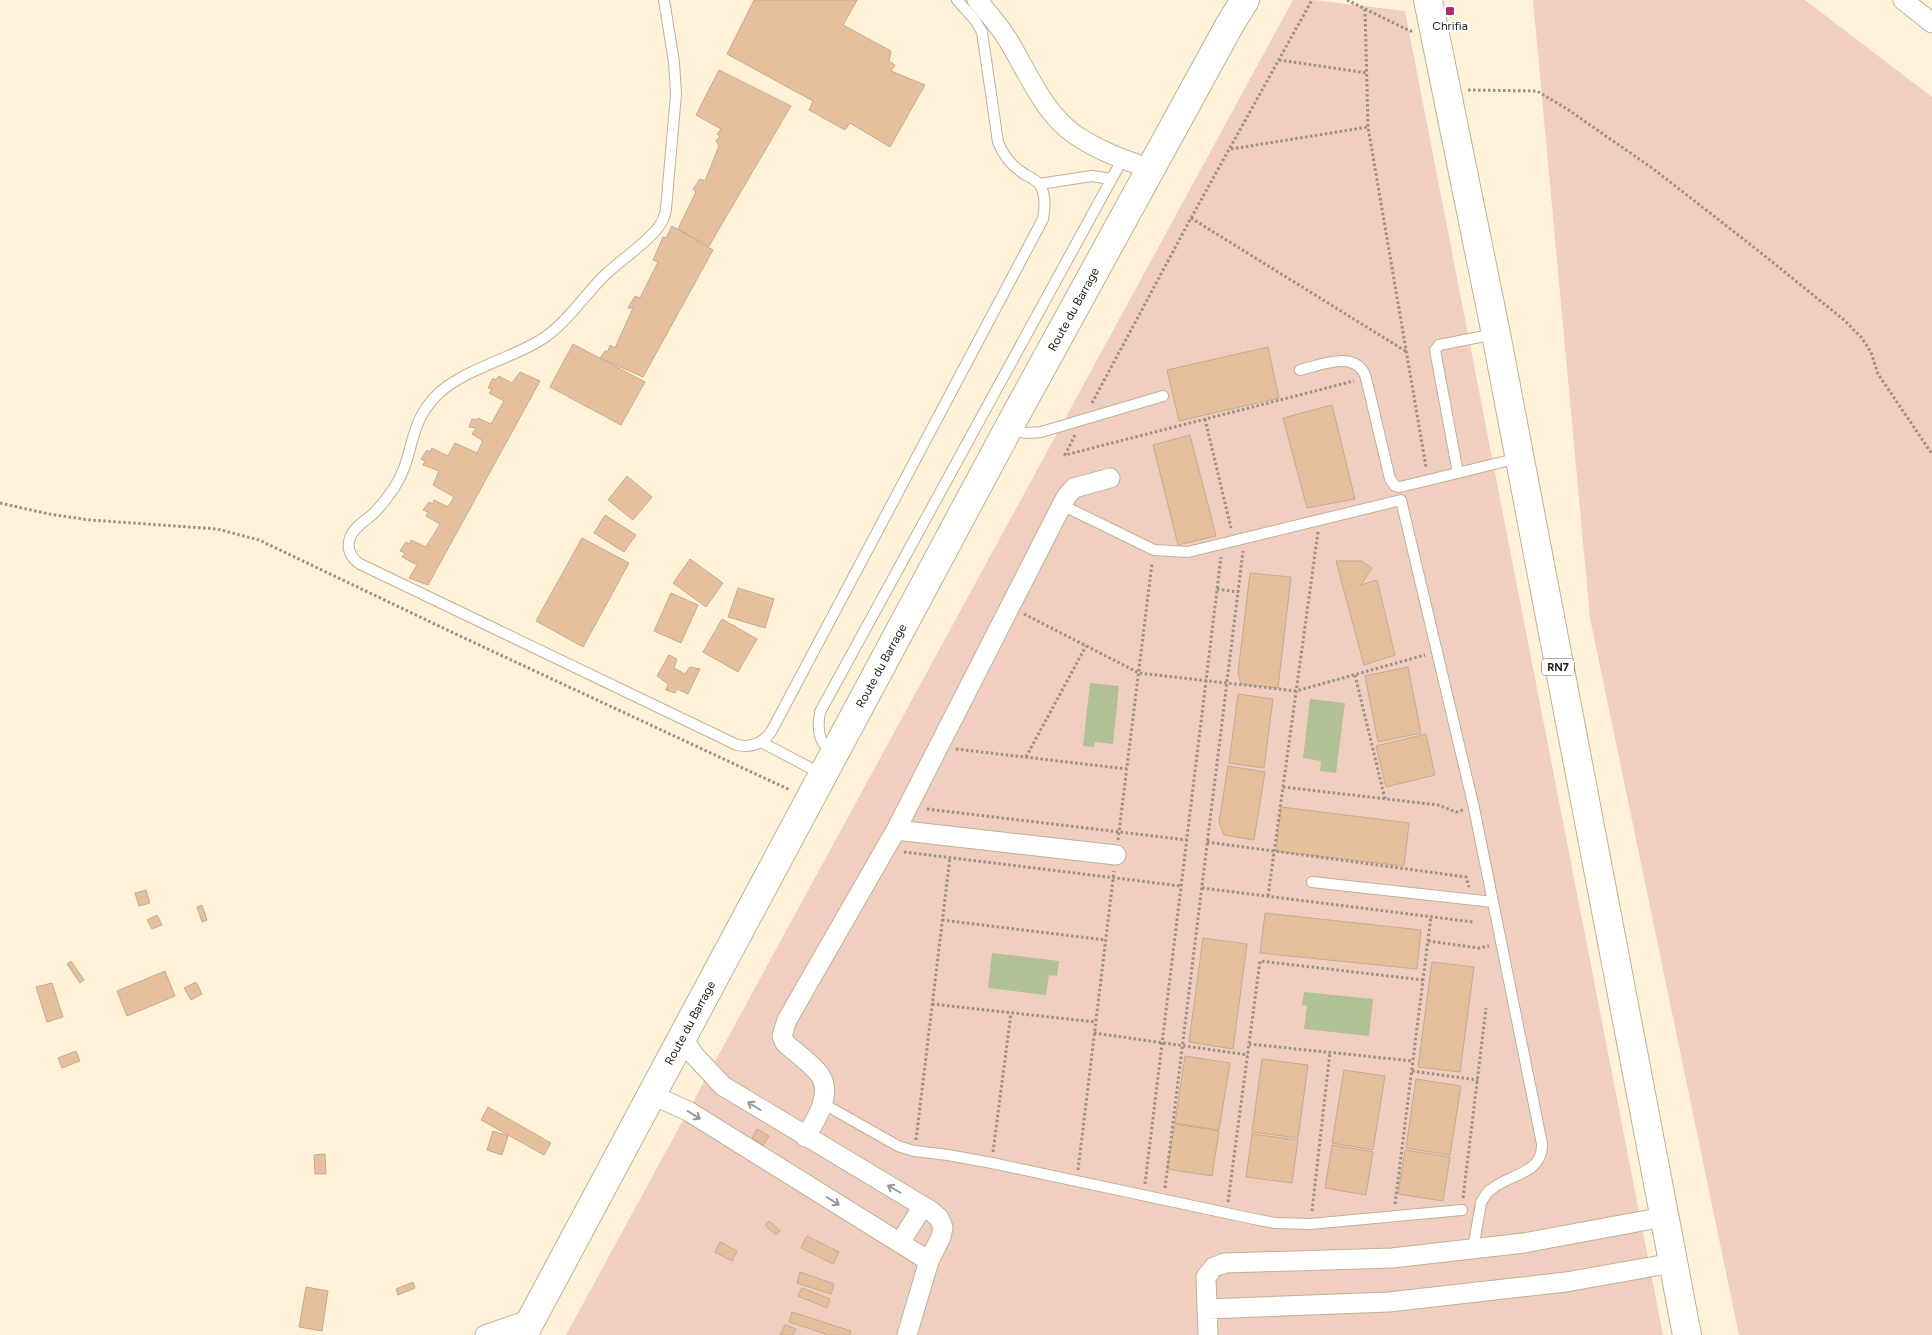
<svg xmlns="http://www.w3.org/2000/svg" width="1932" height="1335" font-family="Figtree,sans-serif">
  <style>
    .green { fill: #f0cfc0 }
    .water { fill: #b1c193 }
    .building { fill: #e6c09c; stroke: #c4aa92 }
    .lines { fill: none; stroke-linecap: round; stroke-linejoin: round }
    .service-casing { stroke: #c0b192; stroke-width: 12 }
    .minor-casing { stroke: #c0b192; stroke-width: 21 }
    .secondary-casing { stroke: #c0b192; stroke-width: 30 }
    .primary-casing { stroke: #c0b192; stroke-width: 30 }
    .path { stroke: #9c927f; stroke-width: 3; stroke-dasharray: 2.5 2.5; stroke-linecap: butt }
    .service { stroke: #fff; stroke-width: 10 }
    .minor { stroke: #fff; stroke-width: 19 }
    .secondary { stroke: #fff; stroke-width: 28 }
    .primary { stroke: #fff; stroke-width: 28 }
    .oneway { stroke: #9b9893 }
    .poi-dot { fill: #aa2a78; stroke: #fff; stroke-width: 2 }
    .labels { text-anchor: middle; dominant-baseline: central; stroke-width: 4; stroke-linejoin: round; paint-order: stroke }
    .shield { fill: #fff; stroke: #635f57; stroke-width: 1 }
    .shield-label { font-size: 11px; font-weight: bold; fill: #201a0f }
    .poi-label { font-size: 12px; fill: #201a0f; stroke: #fff }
    .street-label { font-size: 12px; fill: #201a0f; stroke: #fff }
  </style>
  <rect width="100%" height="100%" fill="#fff2d8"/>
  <path class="green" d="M1293 0H1314L1405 11 1663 1335H566Z
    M1533 0H1805L1932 97V1335H1739L1590 618Z"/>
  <path class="water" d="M1090 683 1119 686 1113 744 1095 742 1094 747 1083 746Z
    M1310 699 1345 703 1336 773 1320 771 1321 761 1303 758Z
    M992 953 1059 961 1057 976 1049 975 1046 995 988 988Z
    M1304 992 1373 999 1369 1036 1304 1029 1307 1006 1302 1005Z"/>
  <path class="building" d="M754 0H857L843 25 891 51 889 61 895 65 891 71 925 85 890 147 850 123 845 130 809 110 813 101 727 54Z
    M719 70 791 106 709 246 678 229 696 192 693 189 700 179 705 181 719 146 716 141 720 136 717 134 721 129 696 115Z
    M672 226 713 250 643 377 600 358 605 351H608L610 345 615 348 633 308H628L635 296 640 298 658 262 653 260 663 237 666 238Z
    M573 344 645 382 621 425 550 387Z
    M1268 347 1279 398 1179 421 1167 370Z
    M520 372 540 381 428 585 409 578 417 565 402 557 405 553 400 551 406 542 410 544 411 540 426 547 440 524 426 516 428 512 423 510 429 502 433 504 434 500 448 507 454 497 433 485 439 471 423 465 425 461 421 459 427 450 430 452 432 448 448 456 455 443 477 453 483 441 472 434 476 428 469 427 472 419 476 420 478 418 491 424 504 401 489 393 492 389 488 388 493 378 495 380 499 376 512 383Z
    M1332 405 1355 499 1307 508 1283 418Z
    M1190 435 1216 536 1178 545 1153 445Z
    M627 476 652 497 633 520 608 500Z
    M605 515 636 535 624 552 594 533Z
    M582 538 629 563 583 647 536 621Z
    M690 559 723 583 706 607 673 583Z
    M1336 561H1362L1372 568 1361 585 1377 580 1395 655 1364 665Z
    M1250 573 1291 577 1278 688 1241 684 1238 673Z
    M738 588 774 599 765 628 728 617Z
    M671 593 698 605 681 643 654 631Z
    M722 619 757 639 738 672 703 652Z
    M669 655 677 659 674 668 685 674 690 667 700 669 688 694 677 689 675 693 666 690 668 684 657 676Z
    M1408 667 1421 733 1378 742 1365 676Z
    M1238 694 1273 699 1264 768 1229 763Z
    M1426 734 1435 775 1386 787 1376 746Z
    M1228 766 1265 772 1254 840 1224 835 1219 822Z
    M1281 807 1409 823 1404 866 1276 851Z
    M146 890 150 903 139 906 135 893Z
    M202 905 207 920 202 922 197 907Z
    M1265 913 1421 930 1417 969 1260 953Z
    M157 915 162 925 152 929 147 920Z
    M1203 938 1247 944 1233 1049 1189 1042Z
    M71 961 84 980 80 983 67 964Z
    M1432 962 1474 967 1460 1072 1418 1067Z
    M165 971 175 996 127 1016 117 991Z
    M196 982 202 994 191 1000 184 988Z
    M52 983 63 1017 47 1022 36 987Z
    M76 1051 80 1061 62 1068 58 1058Z
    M1185 1056 1230 1063 1219 1130 1175 1123Z
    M1262 1059 1308 1065 1298 1138 1252 1132Z
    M1344 1070 1385 1076 1373 1150 1332 1143Z
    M1416 1079 1461 1086 1450 1155 1406 1148Z
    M488 1107 551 1143 544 1155 481 1120Z
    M1175 1124 1219 1131 1212 1176 1167 1169Z
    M757 1129 769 1136 763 1145 752 1138Z
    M493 1131 508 1136 502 1155 487 1150Z
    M1252 1134 1298 1140 1292 1183 1246 1177Z
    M1332 1145 1373 1152 1366 1195 1325 1188Z
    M1405 1150 1450 1157 1443 1201 1398 1194Z
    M325 1154 326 1174H315L314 1155Z
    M769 1221 780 1231 776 1235 765 1225Z
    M807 1236 839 1252 833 1264 801 1248Z
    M720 1242 737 1251 732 1261 715 1252Z
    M800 1272 834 1284 831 1294 797 1283Z
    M413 1282 415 1288 398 1295 396 1289Z
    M306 1287 328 1291 322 1331 299 1327Z
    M802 1288 830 1299 827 1308 798 1296Z
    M792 1312 851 1331 850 1335H829L789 1322Z
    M785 1325 796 1329 793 1335H780Z"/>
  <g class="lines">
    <defs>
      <path id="service" d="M664 0 674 62 676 94 666 209C665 216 662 223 657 229 645 244 621 260 606 274 583 296 567 324 539 341 509 359 464 370 439 393 406 424 416 455 394 488 388 497 381 506 373 514 365 521 353 528 350 538 346 549 351 558 360 564L737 745C751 748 762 744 771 732L1043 219C1045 208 1046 193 1039 184 1036 180 1030 177 1026 175 1012 167 1004 157 998 142L982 32 975 20 957 0
        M1039 184 1092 176 1111 179
        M1300 370C1321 365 1357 349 1366 378L1390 479 1395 486 1400 487 1519 458
        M1010 430 1027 433 1041 432 1163 396
        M1458 473 1435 350 1439 345 1495 334
        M1062 505 1154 550 1188 552 1401 500 1474 808 1542 1144C1543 1173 1511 1174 1493 1188 1487 1191 1484 1197 1481 1203L1473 1249
        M761 742 822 774
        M833 753C818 742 817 729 820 712L1122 160
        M1312 882 1493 902
        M822 1103 898 1146 914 1151 948 1155 992 1163 1259 1220 1275 1223 1310 1224 1462 1210"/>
      <path id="minor" d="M977 0C988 13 999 25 1008 40 1027 71 1043 112 1074 134 1097 150 1124 160 1151 169
        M1903 0 1932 23
        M896 830 1116 855
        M682 1037 694 1055 723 1086 931 1211 939 1218 943 1227 941 1237 929 1261 907 1335
        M650 1094 688 1111 929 1261
        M805 1137C815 1122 833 1094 820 1075 811 1063 796 1053 785 1043L782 1036 787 1020 896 830 1066 497 1074 488 1110 478
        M900 1243 923 1206
        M1207 1309 1389 1302 1566 1282 1673 1263
        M485 1335 531 1319
        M1208 1335 1206 1277 1214 1267 1225 1263 1392 1258 1524 1243 1664 1217"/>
      <g id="secondary">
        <path id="s1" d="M523 1335 1008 429 1229 26 1245 0"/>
      </g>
      <path id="primary" d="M1428 0 1496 334 1687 1335
        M1242 4V0"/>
    </defs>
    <use href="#service" class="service-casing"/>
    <use href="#minor" class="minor-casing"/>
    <use href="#secondary" class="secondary-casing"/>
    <use href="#primary" class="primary-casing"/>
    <path class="path" d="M1347 0 1410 31H1414
      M1365 9 1368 127 1426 467
      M1279 60 1367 73
      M1468 90 1537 91 1567 109 1652 168 1755 248 1844 320 1861 337 1871 352 1878 374 1932 454
      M1231 149 1368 127
      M1191 218 1407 352
      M1092 403 1191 218 1312 0
      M1205 419 1231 528
      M1075 435 1065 455 1354 381
      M0 503 49 514 90 520 217 529 259 540 462 637 790 790
      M1217 589 1238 592
      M1024 614 1139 673 1296 691 1425 655
      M1355 675 1385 799
      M956 749 1127 769
      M1026 757 1086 646
      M1283 787 1438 805 1456 812 1463 810
      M927 809 1187 840
      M1118 840 1152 563
      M1207 842 1466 877 1469 887
      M904 852 1181 886
      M1202 888 1473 922
      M1268 896 1318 532
      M942 920 1105 940
      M1428 941 1479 948 1489 946
      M932 1004 1095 1022
      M1094 1033 1248 1055
      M1249 1044 1413 1061
      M1412 1071 1478 1080
      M916 1140 950 857
      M993 1152 1011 1013
      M1078 1170 1114 871
      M1145 1184 1221 557
      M1165 1188 1243 551
      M1463 1198 1486 1008
      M1228 1202 1260 961 1423 980
      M1395 1204 1431 916
      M1312 1211 1330 1052"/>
    <use href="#service" class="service"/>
    <use href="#minor" class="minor"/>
    <use href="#secondary" class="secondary"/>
    <use href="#primary" class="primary"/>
  </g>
  <defs><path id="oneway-shaft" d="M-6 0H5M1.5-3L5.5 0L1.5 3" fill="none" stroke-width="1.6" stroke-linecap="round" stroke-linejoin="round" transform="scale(1.25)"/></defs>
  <g class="oneway">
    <use href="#oneway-shaft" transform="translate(754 1106) rotate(-148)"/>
    <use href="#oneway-shaft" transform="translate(694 1115) rotate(32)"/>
    <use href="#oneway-shaft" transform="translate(894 1189) rotate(-150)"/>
    <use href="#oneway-shaft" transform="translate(833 1201) rotate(32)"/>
  </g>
  <rect class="poi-dot" x="1445" y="6" width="10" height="10" rx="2.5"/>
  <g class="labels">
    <rect class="shield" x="1542" y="658.5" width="32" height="17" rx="4"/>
    <g class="shield-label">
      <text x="1558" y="667">RN7</text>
    </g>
    <g class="poi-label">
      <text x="1450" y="26">Chrifia</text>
    </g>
    <g class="street-label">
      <text stroke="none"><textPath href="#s1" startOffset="1164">Route du Barrage</textPath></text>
      <text stroke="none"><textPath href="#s1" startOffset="759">Route du Barrage</textPath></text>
      <text stroke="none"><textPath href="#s1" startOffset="354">Route du Barrage</textPath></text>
    </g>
  </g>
</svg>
